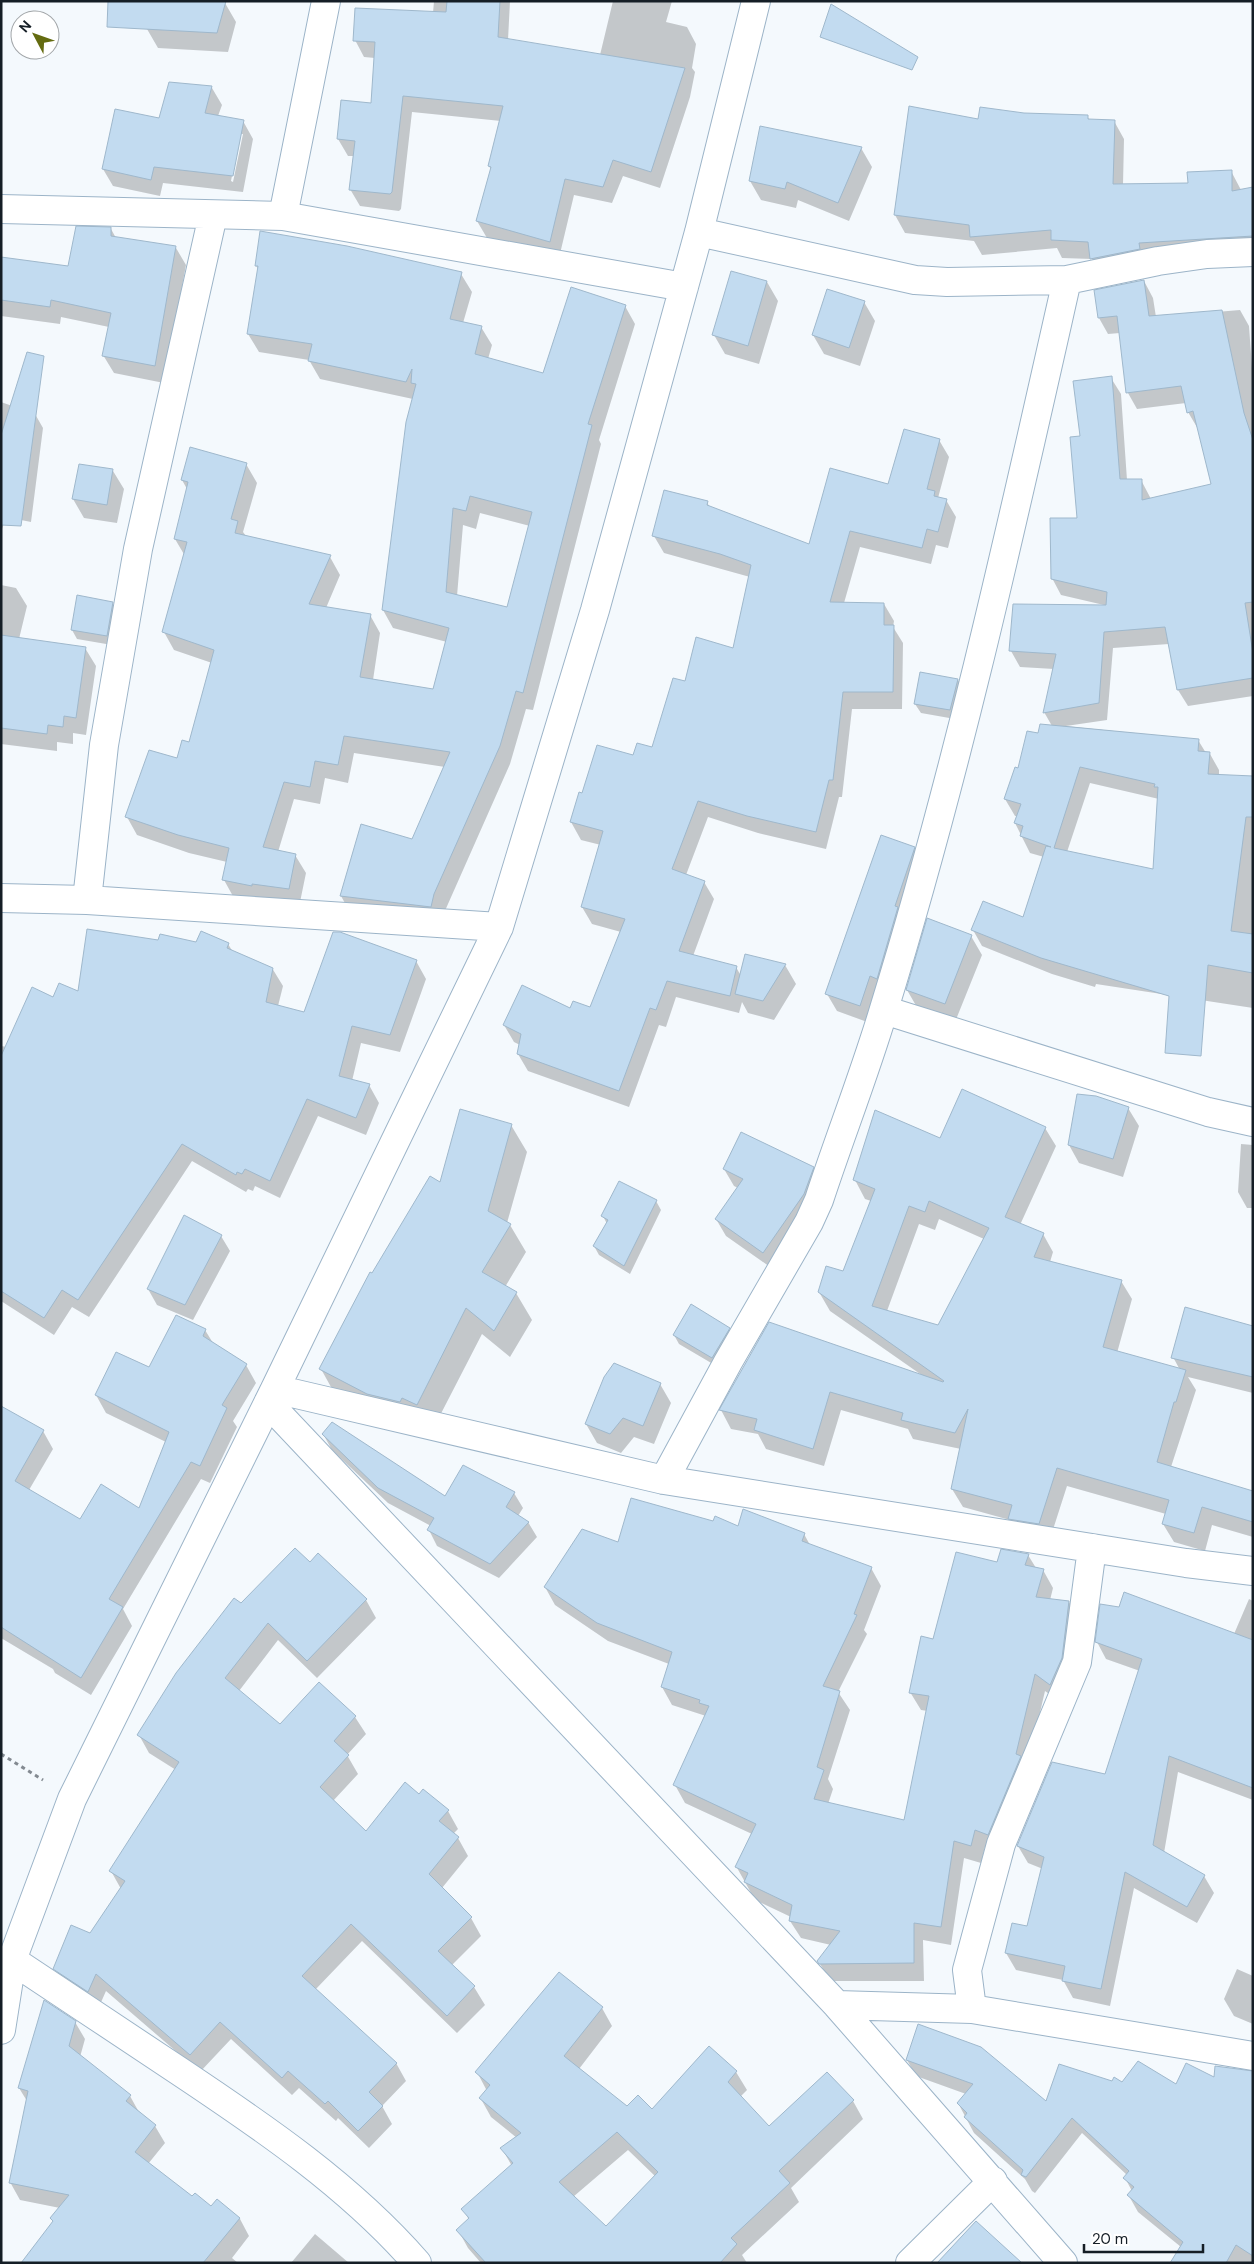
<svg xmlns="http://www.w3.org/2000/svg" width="1254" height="2264" font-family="'DM Sans',sans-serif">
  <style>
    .shadow { fill: #0003; fill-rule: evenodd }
    .building { fill: #c2dbf0; stroke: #9fb8cc; fill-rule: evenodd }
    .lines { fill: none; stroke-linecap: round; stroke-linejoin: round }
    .minor-casing { stroke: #9cb4c8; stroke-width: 30 }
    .path { stroke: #838a91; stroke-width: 3; stroke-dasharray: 4 4; stroke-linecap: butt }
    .minor { stroke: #fff; stroke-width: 28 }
  </style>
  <rect width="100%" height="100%" fill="#f4f9fd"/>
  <path class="shadow" d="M434 1H510L508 40 600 55 613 1H672L666 22 687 27 696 44 692 68 695 72 690 97 660 188 623 176 612 203 574 195 559 258 487 238 477 221 491 170 489 166 501 121 412 112 401 209 399 211 360 206 350 189 354 156H348L338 139 373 104 375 58 364 57 355 40 433 13Z
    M225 3 236 22 228 52 158 48 147 29Z
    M170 83 212 88 222 105 218 116 243 121 253 139 243 192 163 183 160 196 113 186 103 169 160 119ZM240 134H243L233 182 231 181Z
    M1024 115 1087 117 1090 120 1114 121 1124 139 1123 185 1189 184 1231 171 1241 190 1253 189V254L1102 276 1092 259 1062 258 1057 248 982 255 974 241 905 233 895 215 979 121Z
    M861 148 872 167 849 221 798 200 796 208 761 200 750 181Z
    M111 229 116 238 176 248 186 265 164 383 114 373 103 355 109 327 61 317 60 324 1 316V258L69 268Z
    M256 266 461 274 472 292 463 323 481 327 492 345 488 359 544 374 625 306 635 324 599 440 601 444 533 710 526 709 510 764 444 913 351 914 341 896 413 841 445 767 354 753 348 783 325 778 320 804 294 799 278 852 295 855 306 873 299 907 234 898 224 880 227 862 189 853 137 835 127 817 189 744 212 663 174 650 164 632 185 556 175 539 187 489 182 480 246 464 257 483 243 532 246 536 330 557 340 575 326 608 370 615 380 633 373 680 434 690 447 642 393 628 383 610 413 399 320 379 309 360 259 352 248 334 259 270ZM480 513 530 526 508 609 457 596 463 525 476 529Z
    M1144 281 1153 298 1156 317 1240 310 1249 326 1253 382V696L1188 706 1178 690 1169 644 1113 648 1107 720 1066 726 1198 740 1206 753 1210 754 1219 770V775L1253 777V1008L1096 984 1095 987 1052 974 982 946 973 930 1023 918 1044 857 1030 853 1015 823 1017 816H1015L1005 799 1019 769 1039 735 1052 726 1044 712 1054 669 1020 667 1011 651 1104 605 1061 595 1052 578 1078 519 1081 437 1111 378 1121 394 1127 480H1141L1151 499 1212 485 1198 429 1188 412 1186 403 1137 409 1128 393 1120 333 1108 334 1099 318ZM1090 783 1159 799 1154 870 1067 852Z
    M767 282 778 301 759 364 725 354 714 335Z
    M864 302 875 321 860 366 824 354 813 335Z
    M1 402 35 414 43 428 31 522 6 517 1 532Z
    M939 440 949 457 938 498 946 500 956 517 948 548 936 545 931 564 860 547 844 603 884 604 894 621 893 627 903 643 902 709H852L842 797H839L826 849 758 833 708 817 686 875 704 882 714 899 693 956 736 967 741 976 785 965 796 984 774 1020 748 1013 742 1002 739 1013 676 997 666 1027 659 1025 629 1107 528 1071 518 1054 520 1045 514 1042 504 1025 571 1009 591 1008 621 932 592 924 582 907 601 845 581 840 571 822 583 794 634 756 653 749 686 683 734 649 750 577 664 553 654 536 707 502 710 508 810 546 888 485Z
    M113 471 124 489 117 523 84 518 73 499Z
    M1 585 16 588 27 606 19 639 85 648 96 666 86 735 73 733V744L57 742V751L1 744Z
    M112 603 118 612 112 645 77 639 72 630Z
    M958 680 963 689 955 719 921 713 915 704Z
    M914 848 924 866 870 1023 837 1011 827 994Z
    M971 936 982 955 955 1022 918 1009 907 990Z
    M159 942 228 944 233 952 272 968 283 986 278 1006 305 1013 416 961 426 979 400 1052 361 1043 352 1081 369 1085 379 1103 366 1135 318 1116 280 1198 255 1186 253 1191 248 1189 246 1192 192 1161 89 1317 72 1307 54 1335 1 1301V1046L7 1047 54 998 79 993Z
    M1128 1108 1139 1126 1123 1177 1079 1163 1069 1145Z
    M511 1125 527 1152 507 1223 510 1225 526 1252 505 1287 516 1293 532 1320 510 1357 482 1334 432 1431 336 1396 321 1369 372 1275 441 1184Z
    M1045 1128 1056 1146 1020 1225 1043 1234 1053 1252 1050 1262 1121 1281 1132 1299 1117 1353 1180 1370 1173 1357 1253 1327V1393L1188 1377 1196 1390 1171 1467 1253 1492V1537L1212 1525 1205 1551 1174 1542 1163 1524 1166 1514 1067 1486 1049 1542 1020 1537 1010 1520 963 1507 952 1489 961 1449 913 1439 908 1429 841 1410 824 1466 766 1449 758 1434 731 1429 721 1410 923 1376 830 1311 819 1292 844 1273 871 1201 865 1199 855 1180 940 1139ZM939 1219 984 1239 938 1326 887 1311 919 1224 935 1230Z
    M1241 1144 1253 1145V1208H1247L1238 1192Z
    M813 1168 823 1185 773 1269 726 1236 716 1219 738 1188 734 1186 724 1169Z
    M656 1201 661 1210 630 1274 599 1255 594 1246 607 1224 603 1216Z
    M221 1236 230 1251 193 1320 157 1305 148 1289Z
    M729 1329 734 1338 718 1367 679 1344 674 1335Z
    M205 1330 213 1343 246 1365 256 1383 233 1421 237 1427 210 1483 201 1479 123 1609 132 1626 91 1695 55 1673 53 1669 1 1638V1408L43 1431 53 1449 29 1490 81 1521 139 1510 166 1442 106 1413 96 1395 149 1369Z
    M660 1384 671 1403 654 1444 634 1437 621 1453 597 1443 586 1424Z
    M323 1434 446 1498 514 1493 523 1508 518 1516 528 1522 537 1537 499 1578 437 1546 429 1530 431 1526 388 1503 332 1450Z
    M713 1523 804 1534 810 1545 871 1568 881 1586 864 1630 867 1634 838 1692 850 1710 828 1779 833 1789 828 1804 905 1821 928 1711 921 1710 910 1692 934 1640 998 1564 1028 1555 1036 1568 1043 1570 1053 1588 1050 1600 1069 1602 1079 1620 1060 1702 1045 1691 1027 1768 998 1852 985 1847 981 1863 964 1858 951 1945 923 1940 924 1981H831L818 1961 831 1945 801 1938 790 1921 791 1917 755 1900 736 1866 752 1834 685 1803 675 1785 706 1716 672 1705 662 1687 669 1664 608 1641 555 1605 545 1587 619 1544Z
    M310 1564 366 1600 376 1618 317 1678 278 1640 239 1691 280 1726 355 1717 366 1734 347 1755 358 1774 333 1801 366 1833 420 1796 448 1811 458 1829 453 1834 458 1838 468 1856 442 1888 471 1918 481 1936 452 1965 474 1987 485 2005 457 2033 362 1941 315 1990 396 2063 406 2081 382 2106 392 2124 369 2148 338 2118 336 2121 299 2088 292 2095 231 2039 200 2072 106 1991 98 2009 65 1986 55 1968 91 1935 121 1889 111 1871 176 1770 149 1753 139 1735 241 1605Z
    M1249 1599 1253 1601V1800L1178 1772 1164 1853 1204 1876 1214 1893 1197 1923 1134 1888 1110 2006 1073 1998 1063 1980 1016 1970 1006 1953 1028 1927 1043 1869 1028 1863 1018 1846 1106 1775 1140 1671 1106 1659 1097 1642 1234 1634Z
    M1237 1969 1253 1976V2024L1234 2016 1224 1999Z
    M602 2008 612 2026 579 2069 627 2108 652 2110 736 2072 747 2090 740 2097 768 2128 827 2074 853 2101 863 2119 791 2188 799 2202 742 2255 747 2263H481L468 2248 458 2230 469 2220 463 2209 512 2166 502 2149 517 2138 491 2117 481 2099 487 2091 477 2072ZM628 2150 656 2177 606 2228 573 2197Z
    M75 2022 85 2039 80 2057 130 2096 140 2114 155 2126 165 2143 148 2164 193 2198 211 2208 217 2201 240 2219 249 2236 232 2258 238 2263H23L54 2223 51 2218 60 2208 20 2200 10 2182 27 2101 19 2088Z
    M907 2060 1047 2103 1113 2082 1176 2085 1253 2072V2263H1172L1181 2247 1138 2212 1129 2196 1132 2191 1125 2178 1127 2175 1082 2133 1035 2193 1032 2191 1025 2179 974 2133 958 2103 966 2094 916 2076Z
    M315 2234 349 2263H291Z"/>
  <path class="building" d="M108 1H226L217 33 107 27Z
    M447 1H500L498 37 685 68 651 172 613 160 603 187 565 179 550 242 476 221 491 167 488 166 503 106 403 96 392 192 390 194 349 190 355 141 337 139 341 100 371 103 375 42 353 41 355 8 446 12Z
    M831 4 918 57 912 70 820 37Z
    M169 82 212 86 205 113 244 120 233 176 154 167 151 180 102 169 115 109 159 118Z
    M909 106 978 119 980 107 1024 113 1088 115V119L1115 120 1113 184 1188 183 1187 172 1232 170V191L1253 187V236L1139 243 1140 249 1090 259 1088 242 1051 240V230L970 237 969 225 894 215Z
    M760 126 862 147 838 203 787 182 785 189 749 181Z
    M76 226 111 227V236L176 246 155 366 102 356 111 313 51 300 50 307 1 300V257L68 266Z
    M260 231 347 246 462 272 450 319 482 326 475 354 543 373 571 287 626 305 588 424 592 425 523 693 516 691 500 746 434 894 431 907 340 896 361 824 412 839 450 752 344 736 338 765 315 761 310 787 284 782 263 847 296 854 289 889 252 884V886L222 880 229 848 178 835 125 817 149 750 177 758 182 740 189 742 214 650 162 632 187 542 174 539 188 482 181 480 190 447 247 463 231 519 238 521 235 533 331 555 309 604 371 614 360 677 433 689 449 628 382 610 406 422 416 384 411 383 412 369 406 382 351 370 308 361 312 344 247 334 258 266H255ZM470 496 532 512 507 607 446 592 453 508 466 511Z
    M731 271 767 281 748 346 712 335Z
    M1144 280 1149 316 1222 310 1244 413 1253 440V602L1245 603 1253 653V678L1177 690 1165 627 1104 632 1099 703 1043 713 1056 654 1009 651 1013 604 1106 605 1107 592 1051 579 1050 518H1077L1070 437 1080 436 1073 381 1112 376 1120 479H1142V500L1211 484 1193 411 1187 413 1181 386 1126 393 1117 316 1098 318 1094 290Z
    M827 289 865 301 849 348 812 335Z
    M27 352 44 356 21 526 1 525V435Z
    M904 429 940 439 927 489 935 491 934 496 947 499 938 532 927 529 922 548 850 531 830 602 884 603V625H894L893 692H843L833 780H829L816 832 747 816 698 801 672 869 705 881 679 951 737 966 730 996 667 981 656 1010 650 1008 619 1091 517 1054 521 1034 503 1025 522 985 570 1008 573 1001 590 1007 625 919 581 907 603 831 570 822 579 792 582 793 597 745 633 755 637 743 652 747 673 678 685 681 696 637 733 648 751 565 720 554 652 536 664 490 708 501 707 505 809 544 830 468 888 484Z
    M79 464 113 469 107 505 72 499Z
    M77 595 113 602 107 636 71 630Z
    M1 635 86 647 76 718 64 716 63 727 48 725 47 734 1 728Z
    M920 672 958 679 950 710 914 704Z
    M1040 724 1199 739 1198 751 1210 752 1208 774 1253 776V817H1246L1231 931 1253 934V973L1208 965 1201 1056 1165 1053 1169 996 1041 958 971 930 983 901 1023 917 1046 846 1051 847 1020 836 1023 826 1014 823 1021 804 1004 799 1015 767 1018 768 1027 731 1038 733ZM1080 767 1155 784 1154 787H1158L1153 869 1054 848Z
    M881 835 915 847 895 906 898 907 877 979 870 976 860 1006 825 994Z
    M927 918 972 935 945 1004 906 990Z
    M87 929 158 940 160 934 196 942 201 931 229 943 227 948 273 968 266 1002 304 1012 333 932H340L417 960 390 1035 352 1026 339 1076 370 1084 356 1118 307 1099 270 1181 245 1169 242 1174 237 1172 236 1175 182 1144 78 1300 62 1290 44 1318 1 1291V1056L32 987 53 997 59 983 78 991Z
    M745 954 786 964 763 1001 735 994Z
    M962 1089 1046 1127 1005 1217 1044 1233 1034 1257 1122 1280 1103 1347 1186 1370 1176 1402H1174L1157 1462 1253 1491V1522L1202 1507 1194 1533 1162 1524 1169 1500 1057 1468 1039 1524 1008 1519 1012 1505 951 1489 968 1409 955 1433 901 1420 903 1413 830 1392 813 1449 754 1430 757 1419 719 1410 769 1322 943 1382 944 1381 818 1292 826 1266 843 1271 875 1189 853 1180 875 1110 940 1138ZM929 1201 989 1228 938 1325 872 1306 909 1206 925 1212Z
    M1077 1094 1096 1096 1129 1107 1113 1159 1068 1145Z
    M460 1109 512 1124 488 1211 511 1224 482 1272 517 1292 494 1331 466 1308 417 1405 402 1398 400 1402 367 1394 319 1369 370 1272 372 1273 430 1176 440 1182Z
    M741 1132 814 1167 804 1194 763 1253 715 1219 743 1179 723 1169Z
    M619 1181 657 1200 624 1266 593 1246 608 1220 601 1216Z
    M184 1215 222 1235 185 1305 147 1289Z
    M691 1304 730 1328 712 1358 673 1335Z
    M1185 1307 1253 1326V1377L1171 1358Z
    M176 1315 206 1329 203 1336 247 1364 222 1405 227 1408 200 1466 191 1462 109 1599 123 1607 81 1678 1 1627V1406L44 1430 15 1481 80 1519 101 1484 139 1508 169 1432 95 1395 116 1352 149 1367Z
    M614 1363 661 1383 643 1426 623 1418 610 1434 585 1424 604 1377Z
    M332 1422 445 1496 463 1465 515 1492 506 1507 529 1522 490 1564 427 1530 434 1518 378 1488 322 1434Z
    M631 1498 713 1521 715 1516 738 1526 743 1509 805 1533 802 1541 872 1567 854 1614 857 1615 823 1686 840 1691 817 1767 824 1770 814 1799 904 1820 929 1696 909 1693 921 1636 933 1639 956 1552 997 1562 1001 1549 1029 1554 1025 1565 1044 1569 1036 1597 1069 1601 1062 1658 1050 1685 1035 1674 1016 1754 1021 1756 988 1835 975 1830 971 1846 954 1841 941 1927 914 1923V1963L819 1964 817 1961 840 1931 789 1921 792 1905 744 1882 748 1873 735 1867 756 1824 673 1785 709 1706 699 1703 700 1700 661 1687 672 1652 597 1623 544 1587 582 1529 618 1542Z
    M295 1548 310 1562 318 1553 367 1599 307 1661 268 1623 225 1678 280 1724 319 1682 356 1716 334 1741 349 1755 320 1787 366 1831 405 1782 419 1794 423 1789 449 1810 439 1821 459 1837 429 1874 472 1917 438 1951 475 1986 447 2016 351 1924 302 1976 397 2063 369 2092 383 2106 358 2131 328 2101 325 2104 288 2071 282 2078 220 2022 190 2055 96 1974 88 1992 53 1969 71 1925 90 1933 125 1881 109 1871 179 1762 137 1735 176 1673 234 1598 241 1603Z
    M1124 1592 1253 1640V1788L1169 1756 1153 1845 1205 1875 1187 1907 1125 1872 1101 1989 1062 1981 1065 1966 1005 1953 1012 1923 1027 1926 1044 1857 1017 1846 1052 1762 1105 1774 1142 1659 1095 1642 1100 1604 1119 1607Z
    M559 1972 603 2007 564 2056 627 2106 638 2095 652 2109 709 2046 737 2071 728 2082 769 2126 827 2072 854 2100 779 2171 790 2183 731 2238 737 2244 720 2263H486L456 2230 469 2218 461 2209 513 2163 500 2148 521 2133 479 2098 490 2085 475 2072ZM617 2132 658 2172 606 2226 559 2182Z
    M44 2000 76 2021 69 2046 131 2095 126 2101 156 2125 135 2152 192 2196 195 2193 211 2206 217 2199 240 2218 203 2263H21L53 2221 50 2218 69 2195 9 2183 28 2091 18 2088Z
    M918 2024 981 2047 1046 2101 1059 2064 1112 2081 1114 2077 1122 2082 1138 2061 1176 2084 1186 2063 1214 2077 1215 2066 1253 2071V2256L1236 2245 1226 2263H1170L1183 2242 1127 2195 1134 2187 1123 2178 1129 2171 1072 2118 1026 2177 1021 2175 1023 2170 964 2117 967 2113 957 2103 973 2084 906 2060Z
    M976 2221 1022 2263H937Z"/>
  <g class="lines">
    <defs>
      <path id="minor" d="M1 209 283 216 684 287
        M283 216 326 1
        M699 232 915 280 947 282 1067 280 1158 261 1207 254 1253 252
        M1 898 87 900 499 927
        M87 900 104 745 138 549 213 215
        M884 1010 1208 1112 1253 1122
        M275 1389 664 1480 1186 1563 1253 1571
        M268 1403 837 2005 1063 2263
        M664 1480 728 1362 809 1222 819 1200C840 1136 865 1073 884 1009 958 769 1012 524 1067 280
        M12 1960C68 1997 123 2034 179 2071 263 2127 350 2186 417 2263
        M837 2005 972 2009 1253 2056
        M972 2009 967 1970 1001 1844 1077 1662 1092 1548
        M1 2030 12 1960 72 1799 275 1389 499 927 595 610 699 232 756 1
        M910 2263 993 2181"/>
    </defs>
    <use href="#minor" class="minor-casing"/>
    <path class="path" d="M1 1754 43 1780"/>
    <use href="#minor" class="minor"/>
  </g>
  <rect width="1254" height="2264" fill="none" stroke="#151e26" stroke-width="5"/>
  <g transform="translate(35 35) rotate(311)"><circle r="24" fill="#ffffff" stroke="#a1a5a8"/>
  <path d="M0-4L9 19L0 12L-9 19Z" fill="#646b10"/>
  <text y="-8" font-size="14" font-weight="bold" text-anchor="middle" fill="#151e26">N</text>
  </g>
  <path d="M1084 2244v8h119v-8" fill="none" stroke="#151e26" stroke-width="2.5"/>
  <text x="1092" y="2244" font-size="15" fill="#151e26" stroke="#ffffff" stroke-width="4" paint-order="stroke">20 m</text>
</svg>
